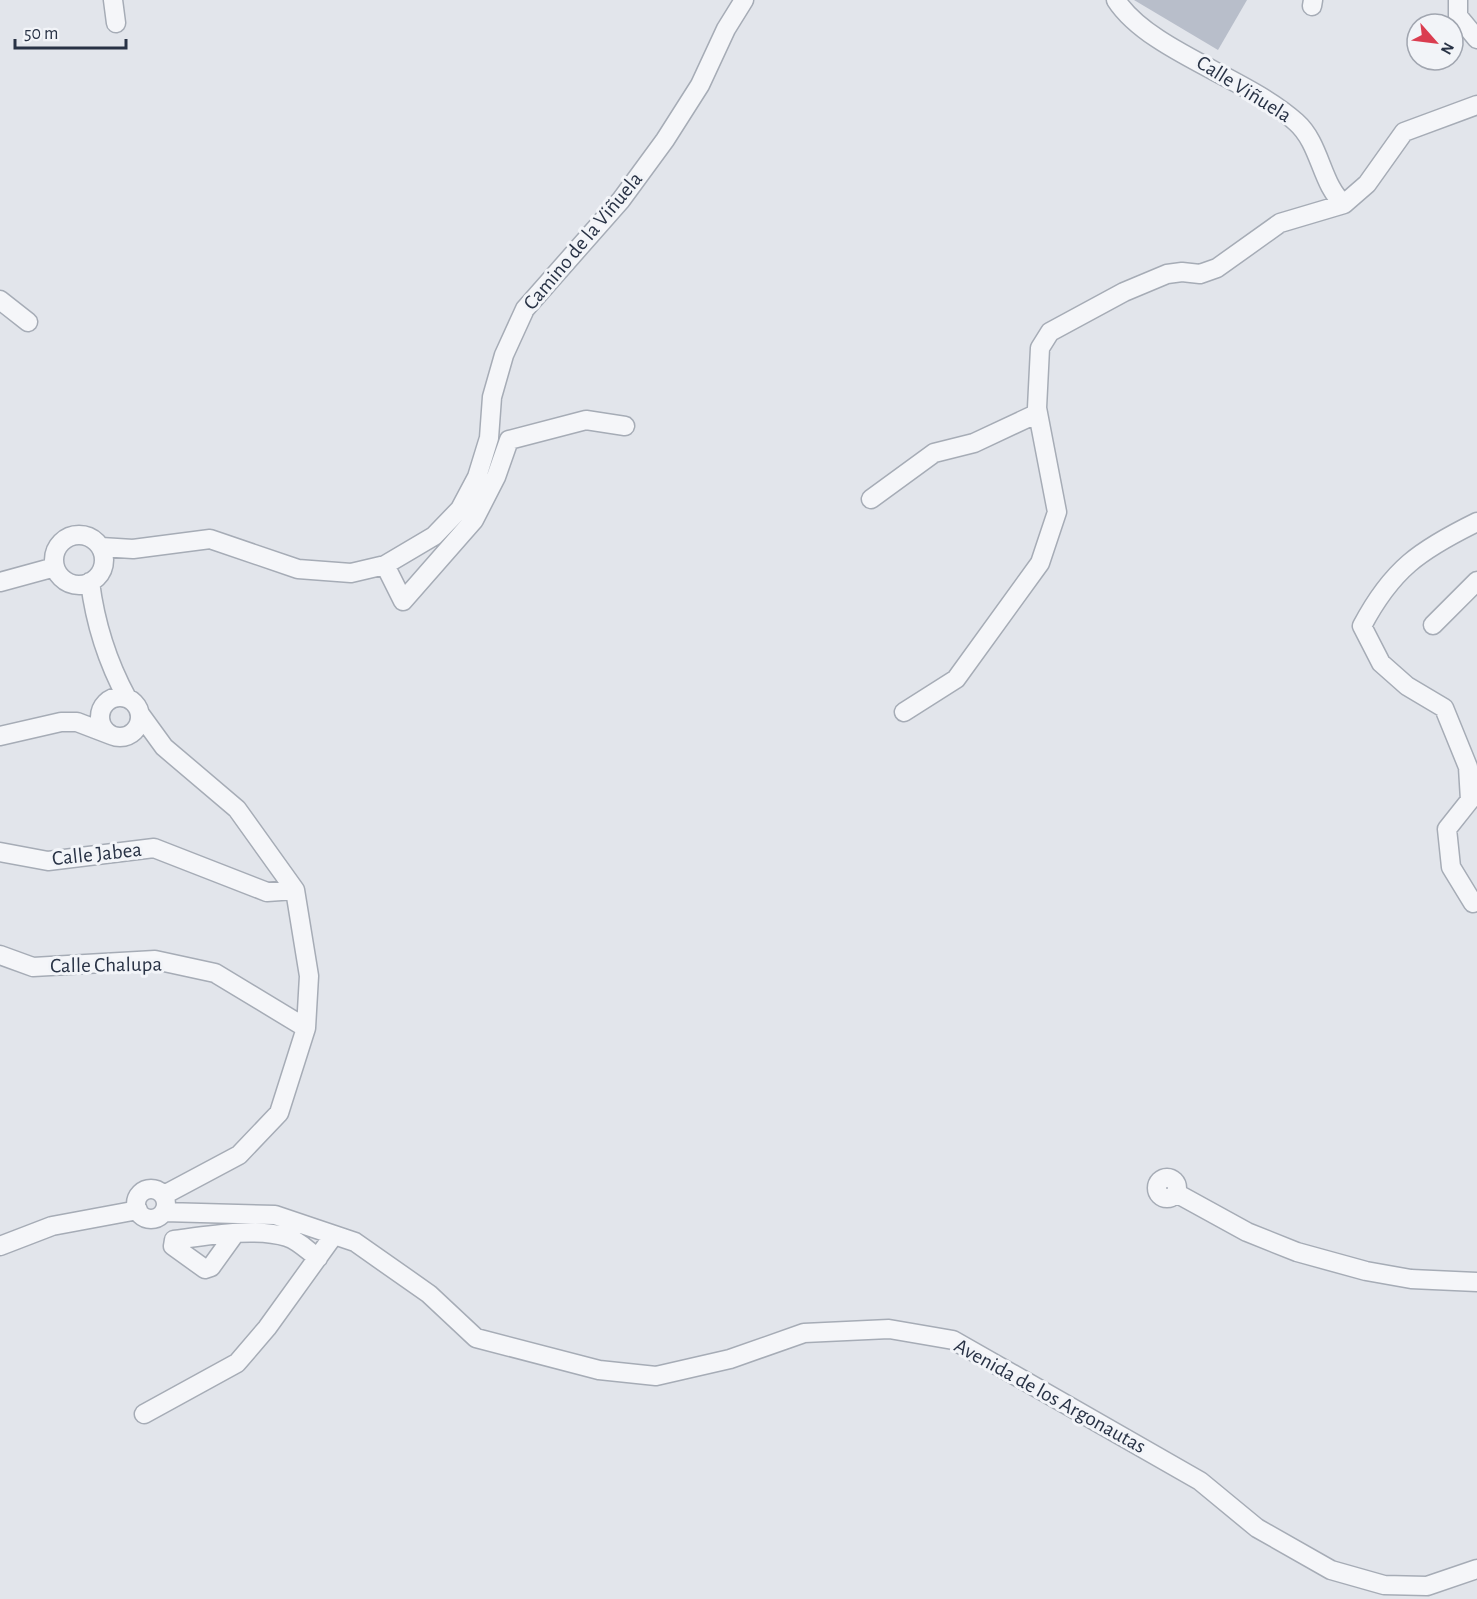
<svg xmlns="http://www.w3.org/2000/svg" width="1477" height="1599" font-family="'Alegreya Sans',sans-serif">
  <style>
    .building { fill: #b8beca }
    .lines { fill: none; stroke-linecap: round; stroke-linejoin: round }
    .minor-casing { stroke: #a6acb6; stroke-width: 21 }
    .minor { stroke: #f5f6f9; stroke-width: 18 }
    .labels { text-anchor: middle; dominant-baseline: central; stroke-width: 6; stroke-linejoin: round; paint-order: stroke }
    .street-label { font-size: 21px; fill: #283245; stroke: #f2f4f8 }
  </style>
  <rect width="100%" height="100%" fill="#e2e5eb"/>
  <path class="building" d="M1134 0H1247L1218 50Z"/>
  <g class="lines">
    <defs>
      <path id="minor" d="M113 0 116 23
        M1116 0C1149 51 1248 78 1296 122 1321 144 1321 185 1344 204
        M1458 0V16L1477 39
        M1312 6 1313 0
        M0 300 28 322
        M871 499 934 453 974 443 1038 413
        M54 560a25 25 0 1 1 50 0a25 25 0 1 1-50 0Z
        M101 547 133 549 210 539 298 569 351 573 385 565 434 536 460 509 477 477 489 438 492 397 504 355 525 309 621 200 665 140 700 85 726 29 744 0
        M385 565 403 601 474 520 496 477 509 440 586 420 625 426
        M0 582 55 567
        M90 582C95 622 108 663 127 698
        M1433 625 1477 581
        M100 717a20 20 0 1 1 40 0a20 20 0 1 1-40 0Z
        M904 712 956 679 1040 563 1057 512 1037 408 1040 348 1050 332 1124 292 1167 274 1182 272 1200 274 1217 268 1280 223 1344 204 1367 184 1404 132 1477 105
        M140 714 164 747 237 809 295 890 309 976 306 1028 279 1113 239 1155 164 1195
        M0 736 61 722H77L111 735
        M0 852 48 861 154 848 267 892 295 890
        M1473 903 1451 867 1447 829 1470 800 1468 767 1444 708 1407 686 1381 663 1362 626C1392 569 1420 550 1477 522
        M0 955 33 967 155 960 215 973 306 1028
        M1157 1188a10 10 0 1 1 20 0a10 10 0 1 1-20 0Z
        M136 1204a15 15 0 1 1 30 0a15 15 0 1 1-30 0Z
        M1176 1193 1247 1232 1297 1252 1366 1271 1411 1279 1477 1282
        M164 1212 275 1215 355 1242 429 1294 476 1338 599 1370 656 1376 730 1359 804 1333 889 1329 953 1340 1200 1481 1257 1528 1331 1570 1384 1585 1427 1586 1477 1569
        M234 1235 211 1267 205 1269 173 1246 174 1240C205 1236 256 1227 287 1237 298 1240 308 1251 318 1258
        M0 1246 52 1226 138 1210
        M144 1414 237 1363 267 1328 334 1235"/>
    </defs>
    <use href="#minor" class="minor-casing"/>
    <use href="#minor" class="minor"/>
  </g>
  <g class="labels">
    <g class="street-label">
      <text transform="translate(1244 89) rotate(32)">Calle Viñuela</text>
      <text transform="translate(583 241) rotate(-50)">Camino de la Viñuela</text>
      <text transform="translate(97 854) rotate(-6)">Calle Jabea</text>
      <text transform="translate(106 965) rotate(-1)">Calle Chalupa</text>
      <text transform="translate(1050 1396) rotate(29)">Avenida de los Argonautas</text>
    </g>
  </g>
  <g transform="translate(1435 42) rotate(118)"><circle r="28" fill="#f2f4f8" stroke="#a1a6b0" stroke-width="1.5"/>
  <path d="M0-4.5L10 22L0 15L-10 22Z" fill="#da3d50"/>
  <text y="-9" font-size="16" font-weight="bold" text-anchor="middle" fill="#283245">N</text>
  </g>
  <path d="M15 39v9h111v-9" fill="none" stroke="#283245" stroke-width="3"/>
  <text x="24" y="39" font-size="18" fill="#283245" stroke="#f2f4f8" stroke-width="4.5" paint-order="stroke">50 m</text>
</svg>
